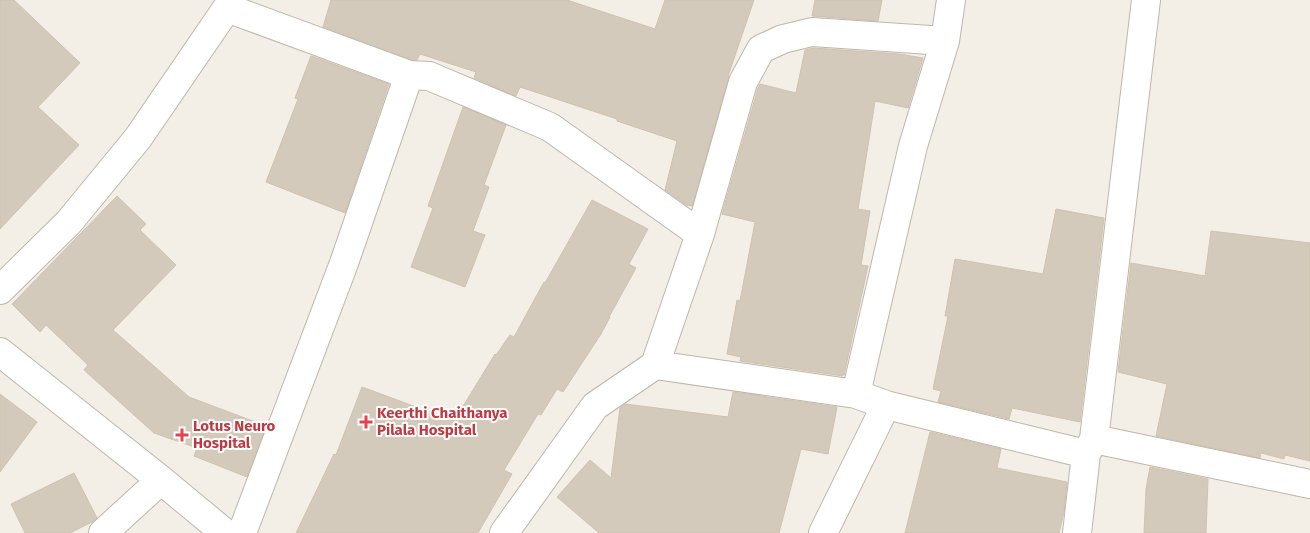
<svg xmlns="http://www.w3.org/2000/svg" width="1310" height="533" font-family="'Fira Sans',sans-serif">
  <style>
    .building { fill: #d4cabb; stroke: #cfc2af }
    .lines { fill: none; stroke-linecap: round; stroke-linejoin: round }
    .minor-casing { stroke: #beb6a9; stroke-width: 30 }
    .minor { stroke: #fff; stroke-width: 28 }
    .health-dot { fill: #e0444e; stroke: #fff; stroke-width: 2 }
    .labels { text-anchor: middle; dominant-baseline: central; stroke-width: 4; stroke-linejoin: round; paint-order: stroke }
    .health-label { font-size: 15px; font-weight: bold; fill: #be3a42; stroke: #fff; text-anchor: start }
  </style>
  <rect width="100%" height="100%" fill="#f3efe6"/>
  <path class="building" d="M0 0H14L80 63 38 107 79 145 0 229Z
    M331 0H567L655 29 665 0H754L728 76H729L692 206 686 205 665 190 677 141 617 121V119L520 87 516 96 474 78 476 72 420 54 417 60H412L323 27Z
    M815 0H882L878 21 812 16Z
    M813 48 899 54 923 58 908 108 875 101 858 209 870 211 861 265 868 266 844 375 843 374V376L740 361 741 357 727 354 737 300 740 301 755 222 722 214 758 88 760 84 796 93 805 50Z
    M311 56 389 84 345 213 266 182 298 99 295 98Z
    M463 107 506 125 484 185 489 187 473 231 485 235 465 287 411 267 433 208 428 206Z
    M117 196 146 224 140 230 176 265 113 330 189 397 266 426 247 477 194 456 197 448 154 433 84 370 88 365 46 325 40 332 12 304Z
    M592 200 648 229 629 264 636 268 609 317H610L601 334 563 392 557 389 541 415 538 414 504 470 512 474 478 533H296L334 454 336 455 362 387 454 421 495 354 496 355 510 335 514 337 544 282 545 283Z
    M1056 209 1104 218 1080 422 1012 408 1009 419 938 402 941 391 933 389 948 316H945L955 259 1043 274Z
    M1211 231 1310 243V461L1285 455 1284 459 1261 453 1260 458 1156 436 1167 384 1118 372 1131 263 1205 276Z
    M733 392 837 407 828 454 801 449 779 533H599L557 497 590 460 611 478 620 408 625 404 728 417Z
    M0 394 37 422 0 472Z
    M930 432 1001 449 997 468 1067 482 1064 512 1059 533H905Z
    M1150 467 1208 479 1206 533H1144L1146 489Z
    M74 473 97 518 92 522 70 533H25L11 504Z"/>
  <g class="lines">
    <defs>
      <path id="minor" d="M700 234 743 82 761 49 783 39 812 32 945 41
        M0 290 69 222 138 138 227 8 409 75 429 76 550 127 700 234 655 365 856 394 886 405 823 533
        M0 352 161 480 225 533
        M856 394 913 146 945 41 951 0
        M886 405 1086 454 1077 533
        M1094 439 1146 0
        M1086 454 1094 439 1310 484
        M103 533 161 480
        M242 533 344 263 409 75
        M504 533 595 406 655 365"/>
    </defs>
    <use href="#minor" class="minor-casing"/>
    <use href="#minor" class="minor"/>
  </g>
  <g class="health-dot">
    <path d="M363.5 414.5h5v5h5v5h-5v5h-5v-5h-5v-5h5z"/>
    <path d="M179.5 427.5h5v5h5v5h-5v5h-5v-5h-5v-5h5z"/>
  </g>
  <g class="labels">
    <g class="health-label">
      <text x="377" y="413">Keerthi Chaithanya<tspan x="377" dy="17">Pilala Hospital</tspan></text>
      <text x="193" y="426">Lotus Neuro<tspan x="193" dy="17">Hospital</tspan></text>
    </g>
  </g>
</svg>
